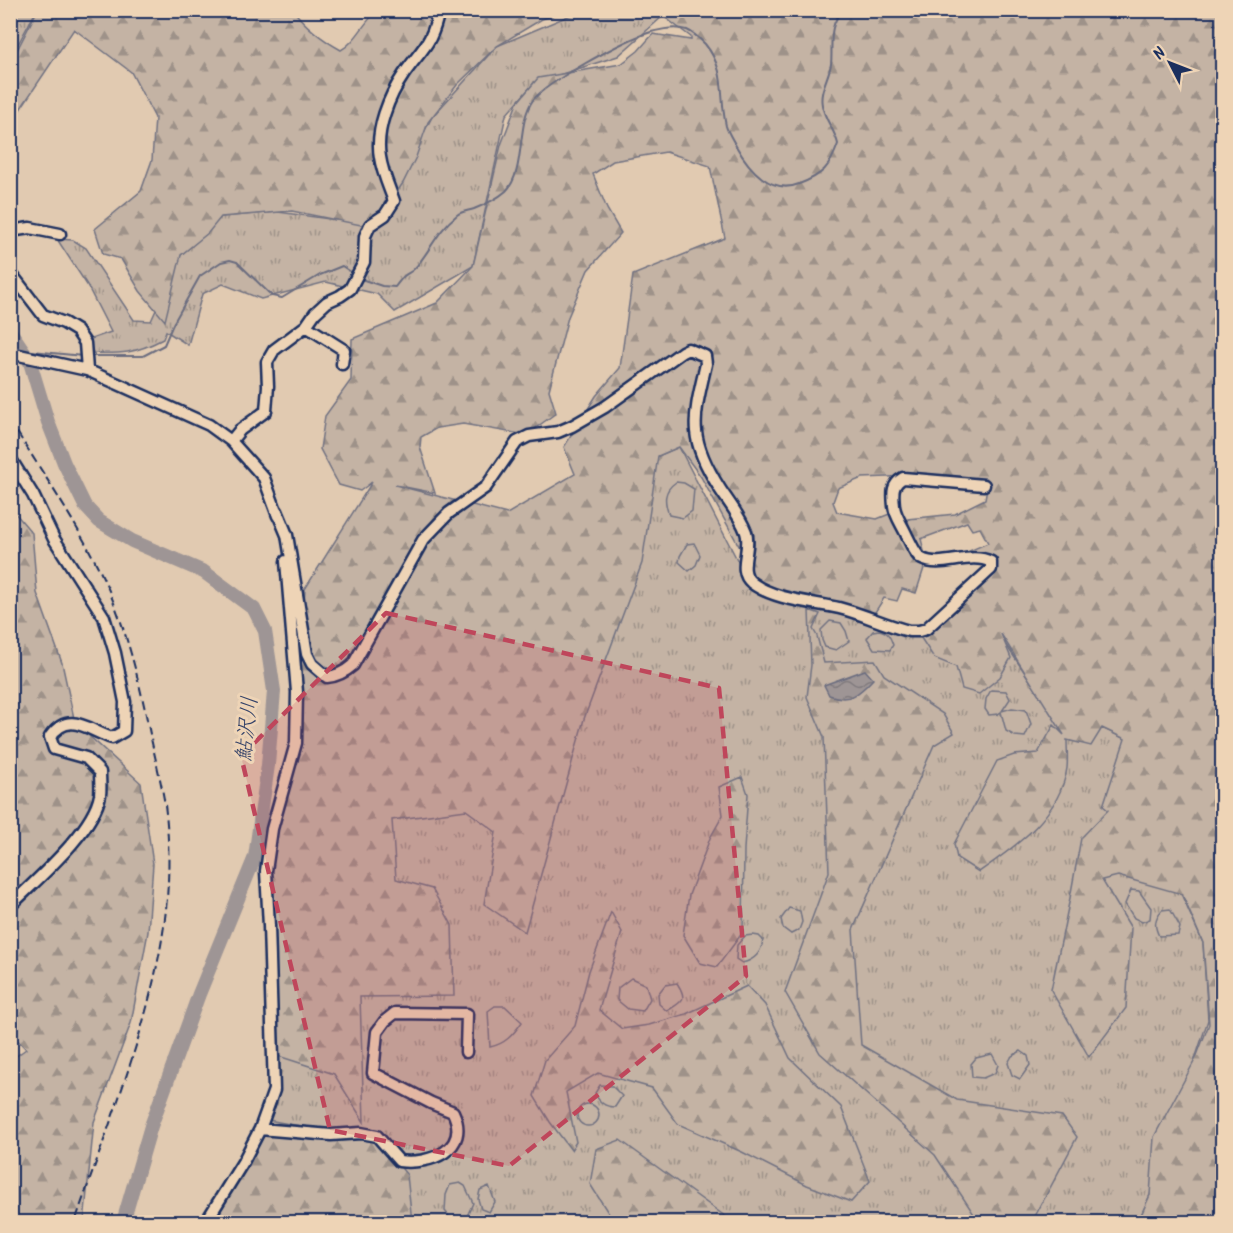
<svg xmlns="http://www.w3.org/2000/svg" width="1233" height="1233" font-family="Kalam,'Klee One',sans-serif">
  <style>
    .grass { fill: url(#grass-tufts); stroke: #707181; stroke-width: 1.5 }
    .forest { fill: url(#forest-firs); stroke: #707181; stroke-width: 1.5; fill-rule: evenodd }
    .park { fill: #c4b3a4; stroke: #707181; stroke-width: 1.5 }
    .water { fill: url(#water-waves); stroke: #6a6c7f; stroke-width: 1.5 }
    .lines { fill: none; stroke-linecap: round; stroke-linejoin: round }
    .stream { stroke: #6a6c7f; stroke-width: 2 }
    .river { stroke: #9e9595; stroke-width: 14 }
    .minor-casing { stroke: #1b2f5e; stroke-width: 15 }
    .minor { stroke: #eed4b6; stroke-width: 10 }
    .rail { stroke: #1b2f5e; stroke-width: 2; stroke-dasharray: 9 4.5; stroke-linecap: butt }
    .marked { fill: #bf465b; fill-opacity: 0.2; stroke: #bf465b; stroke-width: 4.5; stroke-dasharray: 12 8; stroke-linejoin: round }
    .labels { text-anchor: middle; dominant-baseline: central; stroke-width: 6; stroke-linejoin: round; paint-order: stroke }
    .water-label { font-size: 22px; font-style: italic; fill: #354369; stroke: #eed4b6 }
  </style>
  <defs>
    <pattern id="grass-tufts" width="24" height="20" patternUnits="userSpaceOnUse" patternTransform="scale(1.5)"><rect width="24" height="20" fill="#c4b3a4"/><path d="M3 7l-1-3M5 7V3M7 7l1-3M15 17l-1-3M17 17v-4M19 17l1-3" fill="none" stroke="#9e9289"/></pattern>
    <pattern id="forest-firs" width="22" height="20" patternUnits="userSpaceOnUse" patternTransform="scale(1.5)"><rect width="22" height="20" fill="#c4b3a4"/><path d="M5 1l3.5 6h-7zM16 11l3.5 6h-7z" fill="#9e9289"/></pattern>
    <pattern id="water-waves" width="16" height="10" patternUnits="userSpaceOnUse" patternTransform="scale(1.5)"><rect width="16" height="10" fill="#9e9595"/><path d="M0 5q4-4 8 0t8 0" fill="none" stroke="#807a7d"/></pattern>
  </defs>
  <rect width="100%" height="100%" fill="#e1cab1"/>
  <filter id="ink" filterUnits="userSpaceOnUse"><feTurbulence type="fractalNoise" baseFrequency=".0167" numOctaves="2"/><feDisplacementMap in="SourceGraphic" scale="12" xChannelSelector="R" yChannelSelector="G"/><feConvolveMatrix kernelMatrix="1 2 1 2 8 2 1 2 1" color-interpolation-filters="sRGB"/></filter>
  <g filter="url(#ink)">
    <path class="grass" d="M11 10 36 11 11 57 10 11Z
      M580 11H634L663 16 618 56 534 83 506 115 473 266 395 312 377 294 326 282 261 299 223 284 202 294 188 345 166 331 163 339C134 354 122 354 90 353L91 339 111 332 87 285 57 239 73 240 86 248 134 320 151 321 181 255 221 217 278 212 337 220 381 215 432 117 497 46Z
      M679 447 745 575 891 625 1002 639 1071 741 1102 728 1126 739 1104 806 1179 873 1182 896 1203 943 1208 1020 1150 1195 1138 1222H216L268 1120 287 838 658 456Z"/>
    <path class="forest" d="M37 11H294C306 27 323 40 341 50 355 43 364 22 377 11H567L542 19 497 46 457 85 428 122 416 157 403 183 381 215 361 225 292 211 221 217 208 233 181 255 165 321 140 291 121 259 103 254 95 229 141 191 152 160 155 118 131 72 74 29 11 123V62Z
      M648 11H1222V1222H1138L1150 1195 1154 1137 1196 1058 1209 1024 1203 943 1182 894 1118 876 1102 880 1131 928 1126 1008 1089 1057 1051 990 1070 898 1081 838 1108 810 1103 806 1125 739 1102 728 1091 746 1067 740C1067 749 1068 759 1067 768 1060 816 1016 846 979 872L957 858 954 844 997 761 1014 755 1038 753 1054 725 1064 735 1001 634 1011 658 1000 677 979 694 962 689 956 667 934 658 919 635 995 564 959 558 962 554 988 543 980 528 972 530 967 522 921 539 925 555C914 545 909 534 908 519L955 514 985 499 988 482 938 475 862 478 838 488 833 502 837 512 877 519 892 513 925 565 916 593 902 589 897 601 884 598 872 617 761 586 746 576 745 557 701 477 679 447 658 456 642 563 584 719 525 932 484 904 496 832 466 810 392 820 396 879 432 889 452 925 454 996 360 997 364 1122 334 1074 272 1054 268 858 293 757 305 589 372 482 360 491 339 485 320 449 325 416 351 380 352 339 437 303 473 266 501 145 517 103 538 78 621 64 638 51 653 34 691 40V37L663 16ZM666 152 710 166 725 238 633 275 620 368 596 396 564 447 575 474 507 514 395 485 435 493 420 447 421 437 437 428 463 424 526 435 556 413 549 390 568 317 588 270 621 233 607 209 593 174 613 161Z
      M10 507 32 533 37 593 62 663 75 723 141 783 153 864 148 932 131 1023 94 1122 84 1222H11V1060L26 1049 10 1032Z
      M809 610 820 614 813 629 817 636 824 663 875 660 884 675 943 714 954 733 934 745 853 930 861 1045 957 1100 1062 1116 1077 1137 1032 1222H979L935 1155 820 1053 785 992 829 872 824 737 807 697 811 665Z
      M742 777 748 794 744 849 743 932 717 967 700 963 683 935 689 895 710 838 723 815 719 787Z
      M611 912 622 932 599 1010 622 1029 649 1025 686 1014 747 986 765 1005 790 1058 841 1107 870 1181 851 1202 807 1185 742 1152 678 1124 652 1088 598 1073 566 1092 576 1142 571 1150 550 1122 534 1096 545 1060 575 1026 589 971Z
      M268 1120 379 1141 407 1175 412 1222H215L243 1162Z
      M620 1140 733 1222H614L590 1184 596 1149Z"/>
    <path class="park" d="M676 482 684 483 694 489 692 511 683 518 669 515C664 501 663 491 676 482Z
      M694 543 700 555 696 565 689 571 679 562 680 556 687 544Z
      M830 621 841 623 846 631 849 641 836 650 825 647 822 640 821 630Z
      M879 630C888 632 890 636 893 645L890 650 874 649 867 638 873 631Z
      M991 690 1006 691 1010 699 1002 711 1012 708 1026 710 1031 724 1025 737 1015 736 1006 731 1001 712 998 714 989 715 985 709 986 699Z
      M1131 890 1139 891 1151 908 1150 919 1142 922 1134 918 1125 904Z
      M789 908 800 911 802 922 799 930 791 934 783 928 781 919Z
      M1170 909 1180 927 1178 935 1159 936C1154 926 1154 919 1162 910Z
      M753 935 759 936 763 940C761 953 755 960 742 963L736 959 737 945 745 936Z
      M631 978 646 985 650 999 643 1011 628 1009 617 1000 618 988Z
      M677 983C688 1000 683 1001 667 1011L659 1004 658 994 665 985Z
      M495 1006H505L522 1022C513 1035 505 1044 490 1047L488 1011Z
      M1021 1051 1028 1056 1030 1065 1020 1079 1012 1075 1008 1063 1012 1056Z
      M992 1054 998 1065 995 1073 983 1078 972 1077 971 1064 976 1058Z
      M600 1085 612 1086 622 1096 615 1107C605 1107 599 1103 595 1093Z
      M577 1115a11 11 0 1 1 22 0a11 11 0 1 1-22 0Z
      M460 1183 465 1186 473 1203 467 1216 452 1220 445 1211 446 1195 450 1185Z
      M489 1186 495 1202 489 1212 481 1209 478 1199 480 1190Z"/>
    <path class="water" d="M865 670 873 679C859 694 850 703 829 695L824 685Z"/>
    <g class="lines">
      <path class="stream" d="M361 279 382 286 395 287C398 283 401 279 404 276 407 273 412 272 415 268 431 250 437 231 457 215 462 211 468 211 474 209 484 205 498 198 506 191 526 171 516 123 533 100 547 82 620 43 642 35 655 30 674 26 687 30 694 33 700 39 705 44 727 71 719 95 726 126 728 133 733 140 736 146 749 169 771 195 799 184 823 175 830 167 838 144 835 130 824 119 822 105 819 91 829 77 831 64 833 45 827 26 843 10
        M22 350 83 356
        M88 356H143L164 345 173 324 200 276 221 262 230 260 237 262 272 296 282 298 320 275 342 266 354 274"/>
      <path class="river" d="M10 331 29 359 48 422 64 463 85 506 99 521 132 541 204 572 254 609 265 631 274 691 268 765 255 857 199 994 151 1126 123 1222"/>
      <defs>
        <path id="minor" d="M10 231 30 228 60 234
          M10 272 43 315 64 323 77 331 85 343 87 370
          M306 326 344 350 342 364
          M10 353 87 370 209 425 231 441 264 478 278 516
          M231 441 240 430 266 411 268 386 267 362 274 350 306 326 315 313 327 302 340 296 350 289 364 262 365 236 370 225 385 215 394 201C389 187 382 172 380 157 375 130 389 96 404 74 422 48 432 45 439 10
          M10 458 33 495 54 539 104 617 115 653 125 702 124 731 112 738C88 730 69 710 50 737L54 749 86 758 100 772C100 780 101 788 100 795 94 831 36 880 10 906
          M277 511 287 535 307 654 312 664 327 677C338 676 345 672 353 665L423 540 449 513 486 487 517 442 529 436 558 432 572 426 605 407 682 352 688 349 705 356 706 364C693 420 687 437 720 489 729 503 740 516 746 532 752 549 736 570 752 583 774 600 813 602 839 608 863 614 885 625 909 631H919L926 629 991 569V562C970 551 942 569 922 559 915 555 911 543 907 536 903 526 895 516 894 506 893 494 891 485 903 478L984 485
          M260 1129 331 1135 361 1133 377 1136 399 1161C430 1165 471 1150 453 1112L431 1103 373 1073 377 1032 385 1021 395 1013 467 1014 466 1052
          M206 1222 243 1162 260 1129 274 1090 269 926 266 871 272 829 296 743 297 692 286 561"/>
      </defs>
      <use href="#minor" class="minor-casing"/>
      <use href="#minor" class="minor"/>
      <path class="rail" d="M10 421C39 467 70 513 95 561 123 615 138 674 150 734 155 757 161 781 165 805 171 851 169 900 161 945 144 1040 106 1131 75 1222"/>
    </g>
  </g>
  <path class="marked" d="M386 613 719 688 746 976 509 1166 330 1130 241 756Z"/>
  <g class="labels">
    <g class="water-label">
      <text transform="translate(248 729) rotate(-84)">鮎沢川</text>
    </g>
  </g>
  <rect width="1233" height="1233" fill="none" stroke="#eed4b6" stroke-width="36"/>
  <rect x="18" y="18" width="1197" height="1197" fill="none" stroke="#1b2f5e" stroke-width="2" filter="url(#ink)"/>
  <g transform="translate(1170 63) rotate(312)" stroke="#eed4b6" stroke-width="4.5" paint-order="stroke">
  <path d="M0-4.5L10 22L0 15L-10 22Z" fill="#1b2f5e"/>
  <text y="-9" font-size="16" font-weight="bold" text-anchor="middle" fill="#1b2f5e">N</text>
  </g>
</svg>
